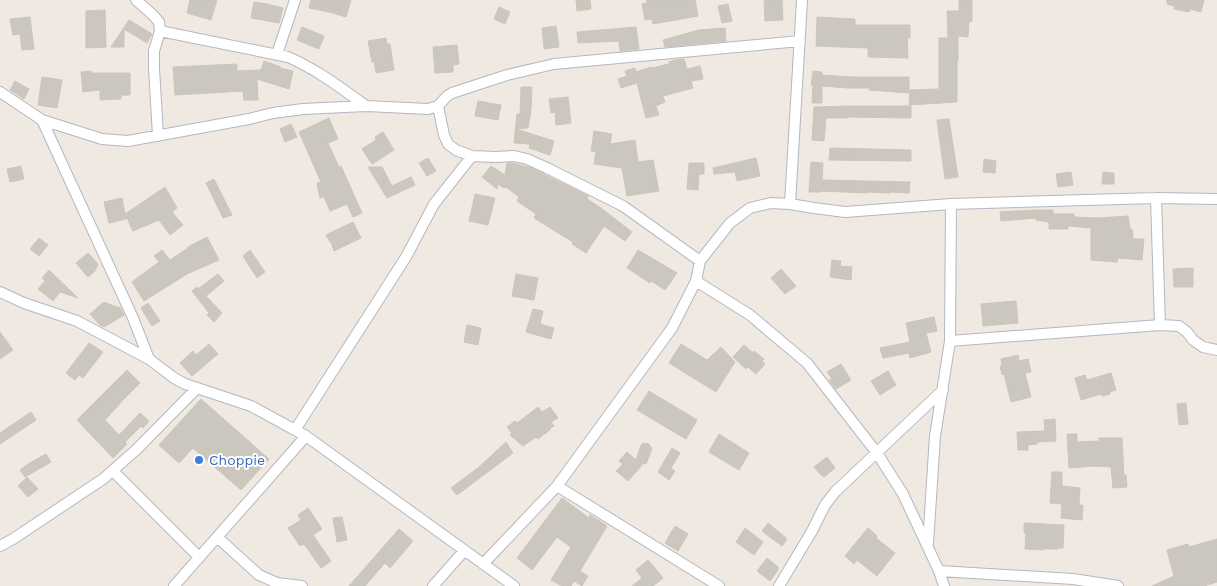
<svg xmlns="http://www.w3.org/2000/svg" width="1217" height="586" font-family="'Work Sans',sans-serif">
  <style>
    .building { fill: #cbc7bf; stroke: #cbc5ba }
    .lines { fill: none; stroke-linecap: round; stroke-linejoin: round }
    .minor-casing { stroke: #b4b7c1; stroke-width: 12 }
    .minor { stroke: #fff; stroke-width: 10 }
    .shop-dot { fill: #3f7fe0; stroke: #fff; stroke-width: 2 }
    .labels { text-anchor: middle; dominant-baseline: central; stroke-width: 4; stroke-linejoin: round; paint-order: stroke }
    .shop-label { font-size: 14px; fill: #366cbe; stroke: #fff; text-anchor: start }
  </style>
  <rect width="100%" height="100%" fill="#efe9e1"/>
  <path class="building" d="M190 0H217L211 20 187 13Z
    M311 0H351L346 17 329 12 309 8Z
    M576 0H590L591 9 577 11Z
    M647 0H695L698 16 653 24 652 19 645 20 642 4 647 3Z
    M764 0H782L783 20 765 21Z
    M959 0H972V21L969 22 968 37 958 36V61H957V102L909 105 910 90 939 89V38H948L947 11H959Z
    M1167 0H1204L1201 12 1190 9 1189 12 1174 9 1175 6 1167 4Z
    M254 2 267 4 283 8 279 23 251 18Z
    M728 4 732 21 722 23 718 6Z
    M499 7 510 12 505 24 494 19Z
    M105 10 106 47 86 48V11Z
    M30 17 34 49 22 50 20 34 13 35 10 19Z
    M817 17 855 19V25H910V38H907L908 58 868 57V48L816 46Z
    M129 20 152 34 147 43 124 29V47H111Z
    M556 26 559 47 544 49 542 28Z
    M302 27 324 36 319 49 297 40Z
    M636 27 639 49 620 51 619 41 578 43 577 32Z
    M725 28 726 41 665 47 663 40 699 30Z
    M386 38 387 44H390L394 70 376 73 374 62H372L368 41Z
    M457 45 459 64 453 65V72L435 73 433 47Z
    M684 59 687 69 700 66 703 79 691 81 693 88 663 96 665 102 656 106 659 115 646 118 637 83 621 88 618 79 627 76 625 71 635 68 636 72 651 67V68L669 64V62L675 60Z
    M264 61 281 67 280 68 293 71 289 89 257 79 258 100H244L243 91 175 95 173 67 237 64V71L261 70Z
    M91 71V73H130V95H121V99L100 100V90L83 92 81 72Z
    M813 71 822 72V75L853 77H909V93L869 90 870 88H848L822 86V103H812L813 85H811Z
    M42 77 62 80 57 108 38 105Z
    M15 81 29 89 24 99 10 90Z
    M521 87H532L531 110 528 128 516 129 554 141 550 155 529 148 530 144 514 143 517 114H520Z
    M568 97 571 123 556 125 555 112 551 113 549 99Z
    M478 101 501 105 498 120 475 116Z
    M852 106H911V118L848 117V118H826L824 141 812 140 814 107Z
    M329 118 338 139 328 143 339 167 341 166 362 213 353 217 347 204 330 211 324 197 320 198 317 183 321 182 299 132Z
    M949 119 958 177 945 179 937 120Z
    M291 124 297 137 285 142 280 129Z
    M594 131 612 134 610 144 635 140 638 162 653 160 659 191 627 196 622 168 594 164 596 152 591 151Z
    M383 132 394 150 372 164 362 149 376 140 375 137Z
    M830 148 911 150V161L829 160Z
    M428 158 436 171 427 176 419 163Z
    M756 158 760 176 737 181 735 172 714 174 713 168Z
    M984 159 996 161 995 173 983 172Z
    M811 162 823 163 822 180 910 182 909 193 890 192V193L868 192V193L821 191V192H809Z
    M507 163H513L531 168 588 196 587 199 601 208 632 232 625 241 604 226 586 253 572 244 573 242 534 218 536 214 517 201 519 197 506 187 504 188 498 184 497 189 482 177 491 166 505 175Z
    M689 163H704V174H699L698 190 687 189Z
    M21 166 24 179 10 182 7 169Z
    M368 167H382L392 186 411 177 415 185 387 198Z
    M1071 172 1073 185 1058 187 1056 174Z
    M1103 172 1114 173V184H1102Z
    M214 179 232 215 223 218 206 183Z
    M165 187 177 208 172 212 183 225 170 235 159 220 133 231 126 216V219L109 223 104 202 122 198 125 214Z
    M475 194 495 198 488 225 469 221Z
    M1036 210H1053V214H1074V217L1098 218 1128 216 1130 229H1132L1133 239H1144L1142 260 1118 258 1117 262 1091 260V228L1068 226V229H1049V222L1036 220V218L1001 221 1000 212Z
    M353 222 361 238 334 251 331 242H330L326 235Z
    M207 237 219 260 187 274 144 301 132 282 159 262 154 256 162 250 170 260 188 248V247Z
    M39 238 48 245 39 256 30 249Z
    M250 250 265 272 257 278 243 256Z
    M638 250 677 273 665 290 651 281 650 283 627 268Z
    M88 253 98 264 95 271 88 277 76 263Z
    M832 260 841 261 840 266 852 267 851 280 830 277Z
    M1193 268V287H1174L1173 269Z
    M781 269 796 286 785 294 771 278Z
    M49 270 78 298 60 292 53 301 38 289 45 281 42 278Z
    M218 274 224 281 206 296 222 313 214 322 207 315 209 313 192 291 197 287 198 289Z
    M516 274 538 278 534 300 512 296Z
    M1016 301 1018 323 983 326 981 304Z
    M104 302 119 308 120 307 124 315 104 327 100 325 90 314Z
    M148 303 160 321 152 326 141 308Z
    M533 309 543 311 540 324 554 328 551 339 526 332Z
    M934 317 937 331 926 333 931 352 910 358 909 353 883 358 880 348 910 342 906 323Z
    M467 325 481 328 478 345 464 342Z
    M0 332 13 350 0 359Z
    M89 343 103 352 83 378 79 375 75 380 66 373Z
    M209 344 218 354 192 376 180 363 193 351 196 355Z
    M681 344 707 360 721 347 735 362 716 392 669 363Z
    M744 345 753 353 754 351 764 359 762 361 765 364 756 374 748 367 746 369 733 357Z
    M1018 355 1019 361 1028 359 1031 372 1025 373 1031 397 1011 402 1004 374 1002 375 1000 366H1002L1001 359Z
    M841 364 851 380 836 389 829 380 832 379 827 372Z
    M127 370 140 383 123 400 105 420 119 435 140 413 149 421 143 428 141 426 125 442 127 444 113 458 77 420Z
    M888 371 896 385 880 395 871 381Z
    M1111 373 1116 390 1110 392V394L1102 396 1101 394 1081 400 1075 378 1085 375 1087 380Z
    M649 391 697 420 686 439 637 410Z
    M201 399 269 459 241 490 193 448 179 463 159 445Z
    M1186 403 1188 424 1179 425 1177 404Z
    M538 407 542 412 550 407 558 418 551 422 554 426 550 428 551 429 538 439 536 437 523 446 510 435 512 433 507 427 515 421 517 423Z
    M31 412 36 420 0 444V433Z
    M1055 419 1056 441 1037 442V444L1028 445V450H1018L1017 432 1045 431 1044 420Z
    M719 434 749 453 739 470 709 452Z
    M1067 434H1077V442L1099 441V438H1122L1124 476 1126 475 1127 487 1113 488 1111 467 1095 466 1069 468Z
    M506 442 513 453 457 495 451 488 478 468Z
    M643 443 649 444 652 449 646 464 644 463 628 481 616 471 623 464 619 461 627 452 636 460 641 445Z
    M672 448 680 453 671 468 675 471 669 480 658 472Z
    M46 454 51 462 25 477 20 470 28 464Z
    M827 457 835 468 824 477 820 474 814 467Z
    M1052 472H1062V486L1080 488 1079 505H1083L1082 520 1061 518 1062 504 1050 503Z
    M27 477 38 489 28 497 18 486Z
    M562 498 589 518 590 515 607 526 580 571 588 576 582 586 574 581 571 586H562L551 580 571 547 557 537 532 570 517 558Z
    M308 508 322 529 313 535 331 561 321 568 304 544 300 546 288 528 301 520 298 515Z
    M342 517 347 540 337 542 333 518Z
    M768 523 786 538V541L782 546 762 531Z
    M1024 523 1064 525 1063 548H1058V549H1043V550L1025 549 1026 533H1024Z
    M675 526 688 534 678 551 665 543Z
    M745 528 763 542 754 555 736 542Z
    M868 528 877 536 876 538 895 553 877 576 857 560 854 564 845 556Z
    M399 529 413 541 390 568 385 563 365 586H349Z
    M1217 539V582L1204 586H1152L1174 576 1167 550 1188 544 1189 547Z
    M767 558 778 567V570L770 581 757 571Z
    M648 560 663 578 653 586H632L642 578 636 570Z"/>
  <g class="lines">
    <defs>
      <path id="minor" d="M136 0 153 15 159 22 160 31 154 51V68L158 136
        M160 31 288 57C316 69 341 88 366 106
        M277 54 295 0
        M0 92 42 120 102 139 128 141 249 119 273 113 303 109 366 106 428 109 438 106 447 96 452 93 507 75 554 64 800 41
        M438 106 444 135 448 144 456 150 472 156 495 157 514 156 527 159 547 168 623 206 700 261
        M42 120 133 318 149 359
        M1156 198 1160 325
        M790 204 802 0
        M696 281 750 315 807 363 877 453 903 494 939 571 944 586
        M0 292 24 303 77 321 149 359 174 378 185 384 251 406 306 436 514 586
        M950 341 1160 325 1179 326 1187 332 1193 340 1203 347 1217 350
        M295 430 406 257 434 204 472 156
        M116 474 199 557
        M557 486 719 586
        M217 537 259 575 277 583 302 586
        M928 544 935 436 950 341 951 204
        M0 546 13 539 103 479 137 449 197 388
        M483 564 557 486 672 328 696 281 700 261 730 223 750 208 771 203 790 204 814 208 845 212 951 204 1156 198 1217 199
        M939 571 1073 579 1118 586
        M174 586 306 436
        M433 586 464 551
        M779 586 812 531 825 505 835 492 943 390"/>
    </defs>
    <use href="#minor" class="minor-casing"/>
    <use href="#minor" class="minor"/>
  </g>
  <circle class="shop-dot" cx="199" cy="460" r="5"/>
  <g class="labels">
    <g class="shop-label">
      <text x="209" y="460">Choppie</text>
    </g>
  </g>
</svg>
